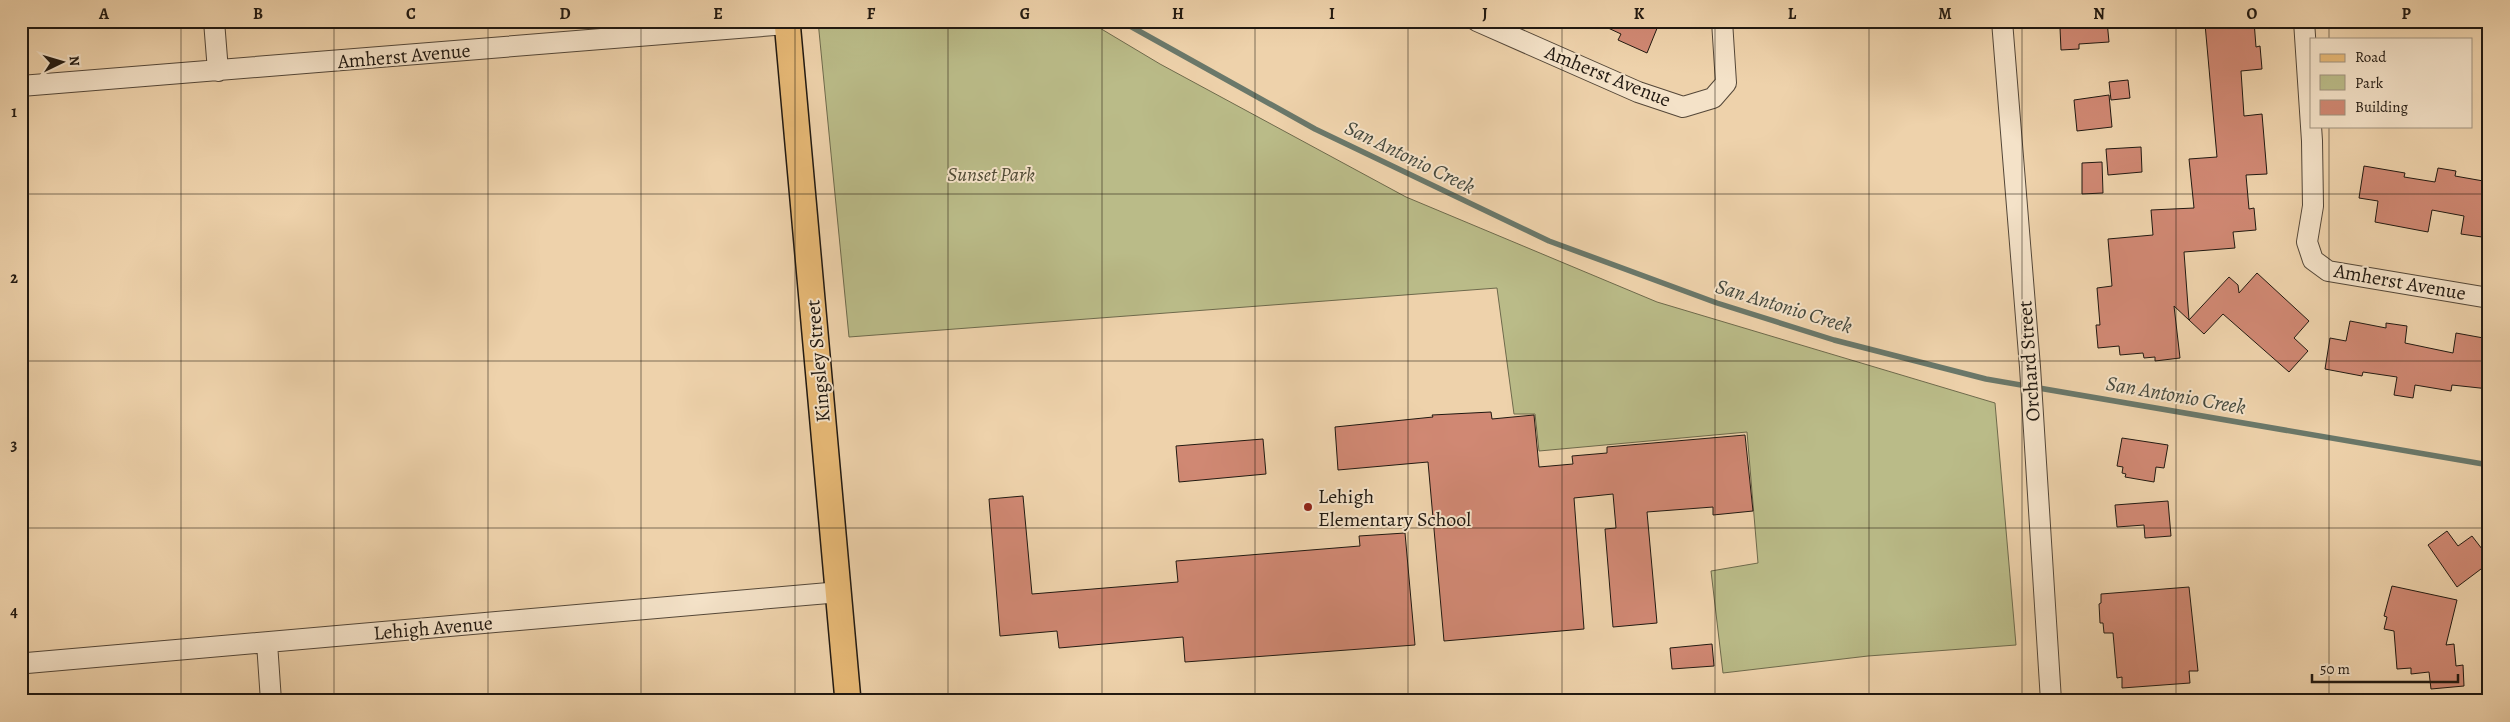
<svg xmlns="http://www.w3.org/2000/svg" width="2510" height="722" font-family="Alegreya,serif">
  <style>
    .green { fill: #babb88; stroke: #6e6a4c }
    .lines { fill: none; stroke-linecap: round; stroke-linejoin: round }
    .stream { stroke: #6a786a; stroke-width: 5.5 }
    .building { fill: #d08873; stroke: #211911 }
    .minor-casing { stroke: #544738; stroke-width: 22 }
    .major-casing { stroke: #211911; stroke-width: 28 }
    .minor { stroke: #f4e2c8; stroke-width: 20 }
    .major { stroke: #e7b976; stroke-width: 25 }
    .grid { fill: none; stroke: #211911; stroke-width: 1; stroke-opacity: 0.55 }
    .poi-dot { fill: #8f2418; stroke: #f4e2c8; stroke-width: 2 }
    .labels { text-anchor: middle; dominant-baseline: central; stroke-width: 4; stroke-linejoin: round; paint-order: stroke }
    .street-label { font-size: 20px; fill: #211911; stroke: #f4e2c8 }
    .park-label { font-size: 20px; font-style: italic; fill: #4f4a35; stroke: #f4e2c8 }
    .poi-label { font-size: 20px; fill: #211911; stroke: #f4e2c8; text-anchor: start }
    .water-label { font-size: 21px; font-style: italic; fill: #45493e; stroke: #f4e2c8 }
    .neatline { fill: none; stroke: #211911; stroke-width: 2 }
    .grid-label { font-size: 16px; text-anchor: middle; font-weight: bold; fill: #211911 }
  </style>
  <rect width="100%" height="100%" fill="#eed2ab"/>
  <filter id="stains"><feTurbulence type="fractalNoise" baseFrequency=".004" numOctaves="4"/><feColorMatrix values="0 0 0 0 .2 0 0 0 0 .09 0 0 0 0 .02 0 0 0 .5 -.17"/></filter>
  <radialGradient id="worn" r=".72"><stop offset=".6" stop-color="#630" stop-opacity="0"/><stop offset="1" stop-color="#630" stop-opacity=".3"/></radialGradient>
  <path class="green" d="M818 21H1088L1160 64 1406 197 1657 302 1995 403 2016 645 1868 656 1723 673 1711 571 1758 563 1747 432 1539 451 1535 414H1514L1497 288 849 337Z"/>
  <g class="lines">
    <path class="stream" d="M1121 21 1315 129 1549 241 1717 303 1834 340 1986 379 2489 465"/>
  </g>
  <path class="building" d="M1593 21H1660L1647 53 1618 40 1621 34Z
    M2076 21H2107L2109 42 2079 44V49L2061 50 2060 28 2076 27Z
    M2207 21H2254L2256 47 2260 46 2262 69 2241 71 2244 116 2262 114 2267 174 2246 175 2249 209 2254 208 2256 230 2233 232 2235 248 2184 252 2189 320 2174 306 2180 358 2155 361V357L2144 358 2143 353 2120 355 2119 346 2098 348 2096 325H2100L2097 288 2112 286 2108 239 2153 235 2151 210 2194 208 2189 159 2217 157 2205 24H2208Z
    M2128 80 2130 98 2111 100 2109 82Z
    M2109 95 2112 127 2077 131 2074 100Z
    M2141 147 2142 172 2108 175 2106 149Z
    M2102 162 2103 193 2082 194V163Z
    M2364 166 2405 173 2404 177 2435 182 2438 168 2456 171 2455 176 2489 182V238L2461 234 2464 216 2432 210 2428 232 2375 222 2378 201 2359 198Z
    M2257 273 2309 321 2294 338 2308 351 2289 372 2223 314 2204 334 2189 320 2229 277 2238 285 2239 293Z
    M2350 321 2386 328V323L2407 326 2405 343 2453 353 2456 333 2489 339V389L2452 385 2451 391 2415 385 2413 398 2394 395 2397 377 2363 372 2362 376 2325 369 2330 338 2346 341Z
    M1491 412 1492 419 1534 415 1539 467 1573 464 1572 456 1607 453V447L1745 435 1753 511 1713 515V507L1647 512 1657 623 1613 627 1605 529 1616 528 1613 494 1574 498 1584 629 1444 641 1428 462 1338 470 1335 427 1433 417 1432 415Z
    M2122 438 2168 445 2164 468 2156 467 2154 482 2125 477 2126 474 2122 473 2123 467 2117 466Z
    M1263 439 1266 474 1179 482 1176 446Z
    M1023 496 1032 594 1178 582 1176 561 1360 546 1359 536 1405 533 1415 645 1185 662 1183 637 1059 648 1057 631 1000 636 989 499Z
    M2168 501 2171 536 2145 538 2144 525 2117 527 2115 505Z
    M2447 531 2458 546 2472 536 2489 558V563L2457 587 2428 545Z
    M2392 586 2457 600 2446 645 2454 644 2456 666 2463 665 2464 686 2431 689 2429 672 2411 674V668L2397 669 2394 631 2384 629 2387 617 2384 616Z
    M2189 587 2198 671H2189L2190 683 2122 688V677L2117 678 2113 633H2104L2103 623H2100L2099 604 2101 603V594Z
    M1712 644 1714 666 1672 669 1670 648Z"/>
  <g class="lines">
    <defs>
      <path id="minor" d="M214 21 218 71
        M1477 21 1638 92 1683 107 1713 98 1726 83 1722 21
        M2002 21 2030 367 2051 701
        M2304 21 2312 141 2313 206 2307 242 2313 260 2328 271 2489 298
        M21 86 787 24
        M267 643 271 701
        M27 663 840 592"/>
      <path id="major" d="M787 21 848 701"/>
    </defs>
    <use href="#minor" class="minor-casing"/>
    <use href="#major" class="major-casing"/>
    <use href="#minor" class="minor"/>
    <use href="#major" class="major"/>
  </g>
  <path class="grid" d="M181 21V701M334 21V701M488 21V701M641 21V701M795 21V701M948 21V701M1102 21V701M1255 21V701M1408 21V701M1562 21V701M1715 21V701M1869 21V701M2022 21V701M2176 21V701M2329 21V39M2329 126V701M21 194H2489M21 361H2489M21 528H2489"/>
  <circle class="poi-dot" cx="1308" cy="507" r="5"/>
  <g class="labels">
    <g class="street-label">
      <text transform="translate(404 56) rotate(-5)">Amherst Avenue</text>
      <text transform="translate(1608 76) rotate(22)">Amherst Avenue</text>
      <text transform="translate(2400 282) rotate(10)">Amherst Avenue</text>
      <text transform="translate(818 361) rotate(-95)">Kingsley Street</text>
      <text transform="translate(2029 361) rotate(-94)">Orchard Street</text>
      <text transform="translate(433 628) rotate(-5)">Lehigh Avenue</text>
    </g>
    <g class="park-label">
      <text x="991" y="174">Sunset Park</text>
    </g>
    <g class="poi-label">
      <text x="1318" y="496">Lehigh<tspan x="1318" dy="23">Elementary School</tspan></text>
    </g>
    <g class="water-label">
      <text transform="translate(1410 157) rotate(26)">San Antonio Creek</text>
      <text transform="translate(1784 306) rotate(17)">San Antonio Creek</text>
      <text transform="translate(2176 395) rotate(10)">San Antonio Creek</text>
    </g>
  </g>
  <rect width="2510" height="722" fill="none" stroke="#eed2ab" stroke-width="55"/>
  <rect x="2310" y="38" width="162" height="90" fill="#f4e2c8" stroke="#a0927f"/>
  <rect x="2320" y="54" width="25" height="8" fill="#e7b976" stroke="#a0927f"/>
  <text x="2355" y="62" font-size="15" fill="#211911">Road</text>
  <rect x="2320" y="75" width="25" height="15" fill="#babb88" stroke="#a0927f"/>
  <text x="2355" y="88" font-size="15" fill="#211911">Park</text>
  <rect x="2320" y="100" width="25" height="15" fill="#d08873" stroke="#a0927f"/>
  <text x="2355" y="112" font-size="15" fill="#211911">Building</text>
  <g transform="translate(62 62) rotate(85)" stroke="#f4e2c8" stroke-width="4" paint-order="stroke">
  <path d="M0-4L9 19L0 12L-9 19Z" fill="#211911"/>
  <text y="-8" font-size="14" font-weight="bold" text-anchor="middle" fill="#211911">N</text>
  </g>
  <path d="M2312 674v8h146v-8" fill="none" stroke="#211911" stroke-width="2.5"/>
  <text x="2320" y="674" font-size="15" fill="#211911" stroke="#f4e2c8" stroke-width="4" paint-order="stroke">50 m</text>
  <rect x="28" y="28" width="2454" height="666" class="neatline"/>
  <g class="grid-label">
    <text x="104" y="19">A</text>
    <text x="258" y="19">B</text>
    <text x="411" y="19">C</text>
    <text x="565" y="19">D</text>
    <text x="718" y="19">E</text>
    <text x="871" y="19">F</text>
    <text x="1025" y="19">G</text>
    <text x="1178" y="19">H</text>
    <text x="1332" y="19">I</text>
    <text x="1485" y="19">J</text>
    <text x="1639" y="19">K</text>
    <text x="1792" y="19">L</text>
    <text x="1945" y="19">M</text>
    <text x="2099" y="19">N</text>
    <text x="2252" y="19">O</text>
    <text x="2406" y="19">P</text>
    <text x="14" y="117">1</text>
    <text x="14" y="283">2</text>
    <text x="14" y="450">3</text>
    <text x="14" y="617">4</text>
  </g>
  <rect width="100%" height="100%" filter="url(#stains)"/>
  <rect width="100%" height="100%" fill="url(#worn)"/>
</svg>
